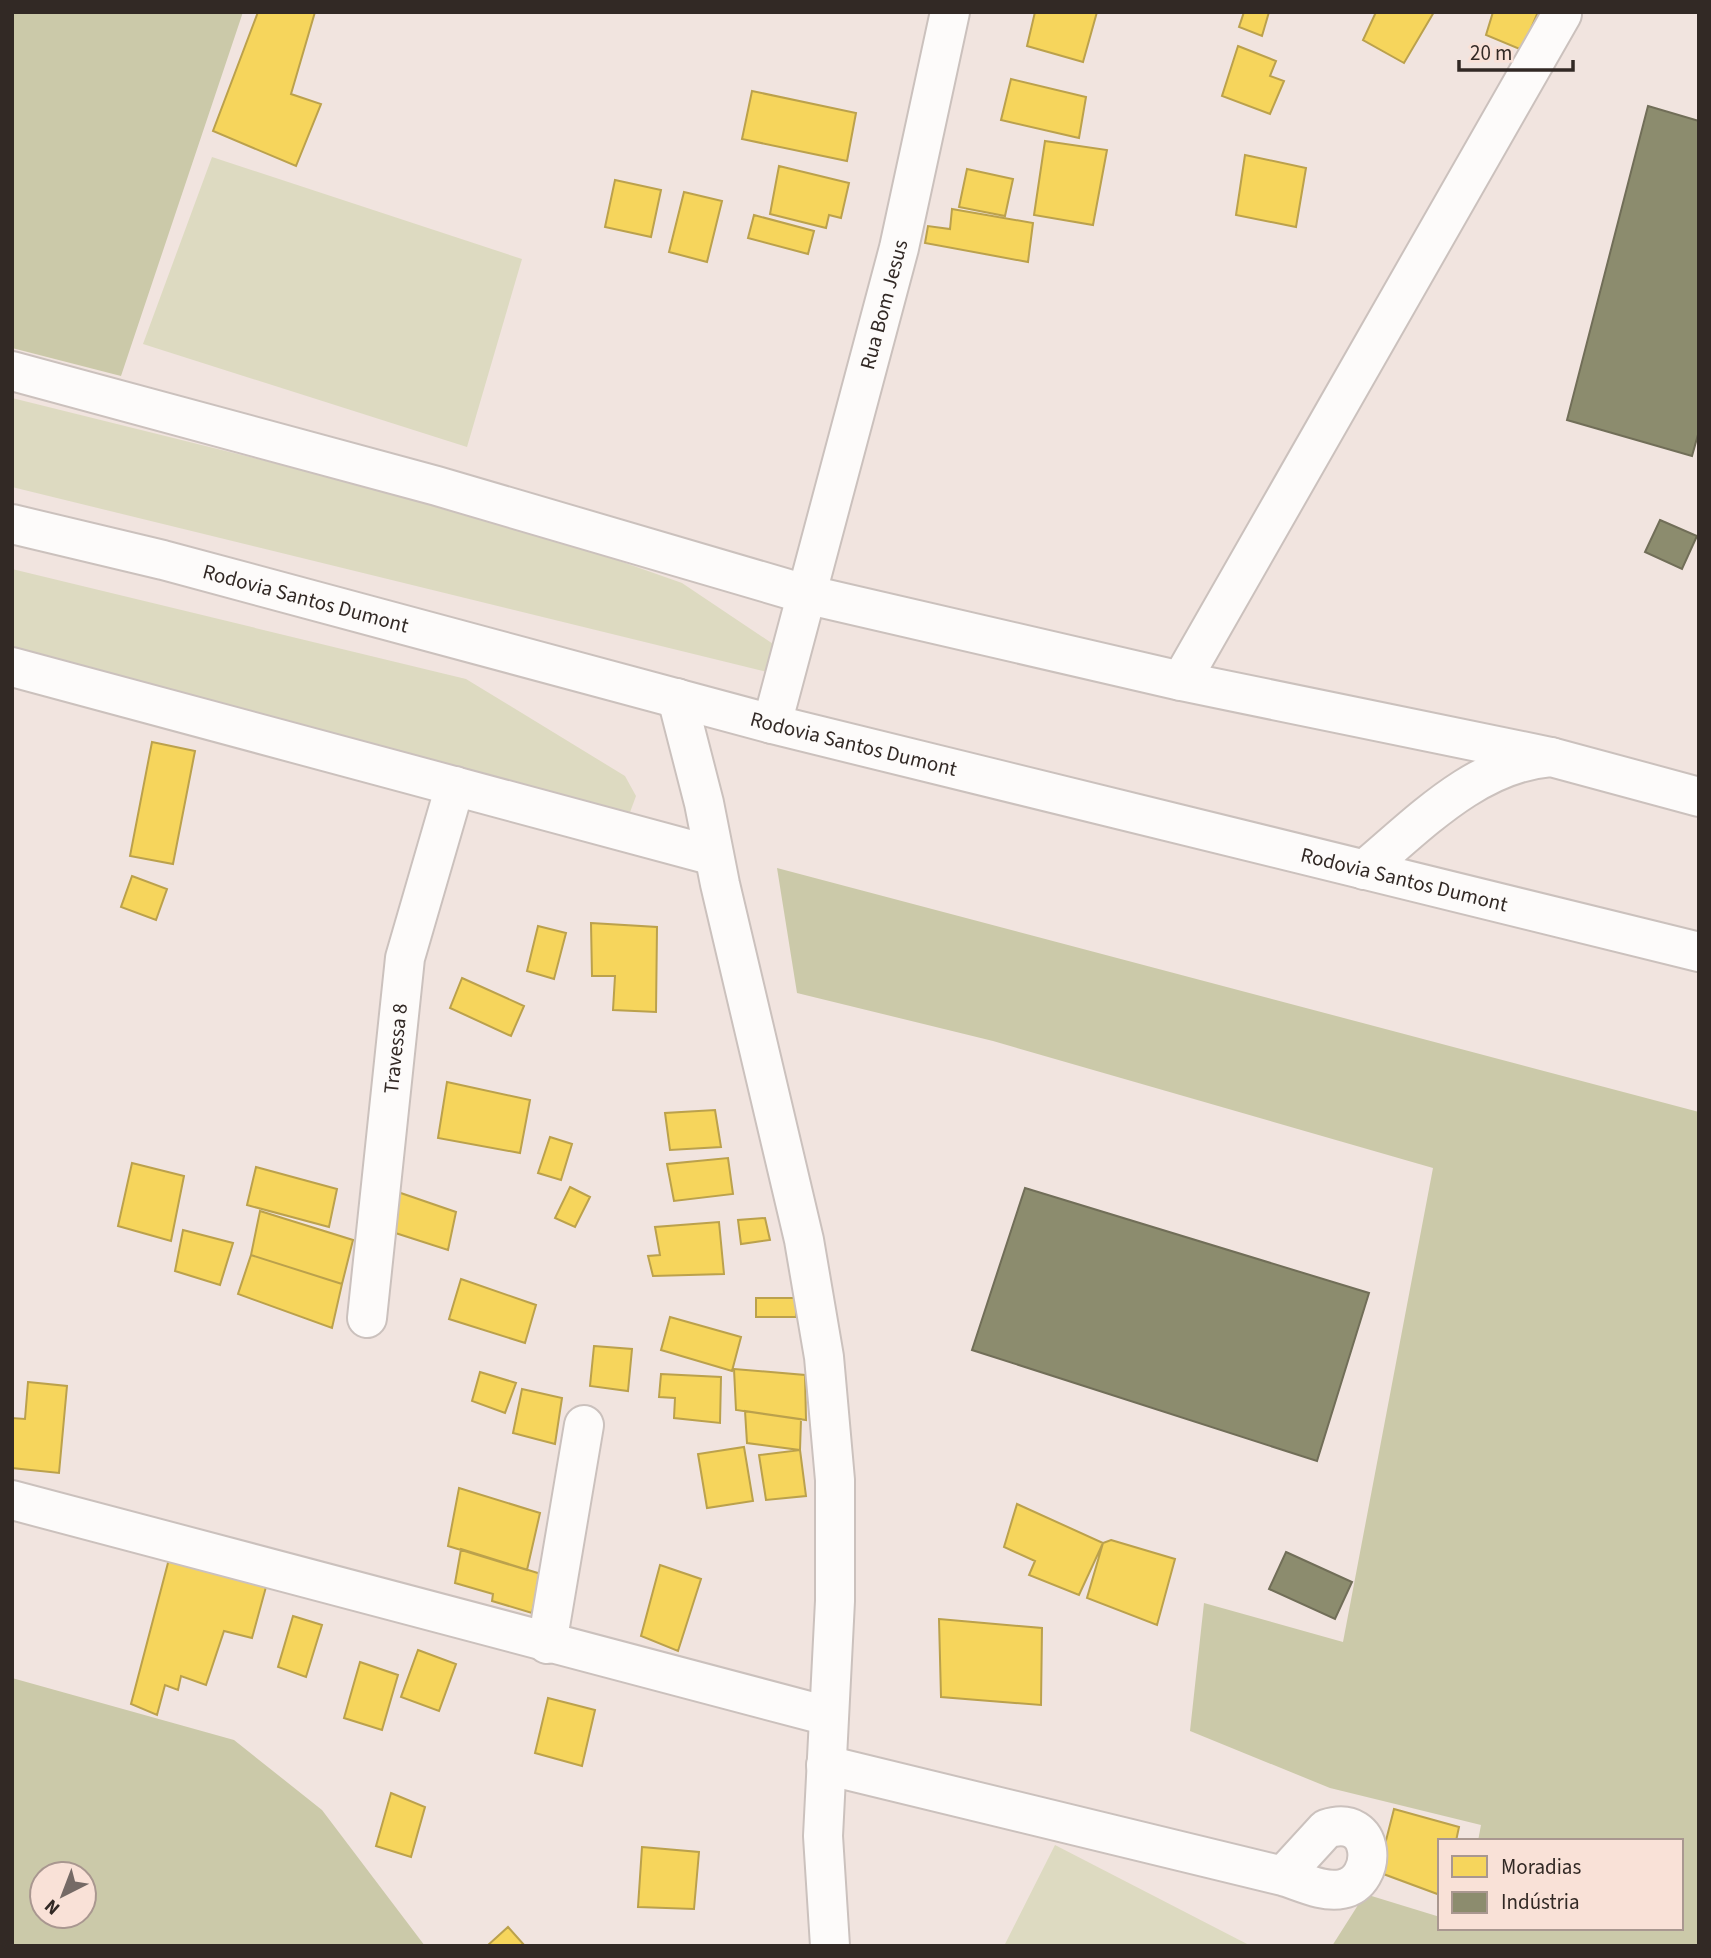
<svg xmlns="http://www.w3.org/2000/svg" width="1711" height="1958" font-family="'Source Sans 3',sans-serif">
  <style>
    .green { fill: #dddac1 }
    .forest { fill: #cbc9a9; fill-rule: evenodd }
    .homes { fill: #f6d55c; stroke: #bba14c; stroke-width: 2 }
    .industry { fill: #8c8c6e; stroke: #716e58; stroke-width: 2 }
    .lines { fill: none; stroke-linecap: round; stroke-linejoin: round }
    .minor-casing { stroke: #cbc1bd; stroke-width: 42 }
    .trunk-casing { stroke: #cbc1bd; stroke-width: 42 }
    .minor { stroke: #fdfbfa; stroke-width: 38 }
    .trunk { stroke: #fdfbfa; stroke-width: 38 }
    .labels { text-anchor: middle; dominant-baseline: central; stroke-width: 7; stroke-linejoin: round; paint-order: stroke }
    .street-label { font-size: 21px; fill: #322925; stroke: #f9e1d7 }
  </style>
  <rect width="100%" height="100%" fill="#f1e4df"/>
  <path class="green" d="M212 157 522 259 467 447 143 344Z
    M12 398 443 505 543 534 682 583 779 648 767 672 12 487Z
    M12 569 466 679 625 776 636 796 629 815 12 649Z
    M1055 1845 1251 1946H1004Z"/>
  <path class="forest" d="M12 12H243L121 376 12 348Z
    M777 868 1699 1112V1946H1332L1365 1894 1440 1917V1928H1681V1841H1478L1481 1825 1330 1788 1190 1731 1204 1603 1343 1642 1433 1168 993 1041 797 993Z
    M12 1678 234 1740 322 1810 425 1946H12ZM42 1874H84V1916H42Z"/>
  <path class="homes" d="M258 12H315L291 94 321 104 296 166 213 131Z
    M1035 12H1097L1083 62 1027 46Z
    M1244 12H1269L1262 36 1239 27Z
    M1376 12H1434L1404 63 1363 40Z
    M1493 12H1538L1522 50 1486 35Z
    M1238 46 1276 61 1270 76 1284 81 1270 114 1222 96Z
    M1011 79 1086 97 1079 138 1001 120Z
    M752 91 856 113 847 161 742 139Z
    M1045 141 1107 150 1093 225 1034 215Z
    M1245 155 1306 168 1296 227 1236 215Z
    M779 166 849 183 841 218 829 215 826 228 770 214Z
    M967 169 1013 179 1005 216 959 207Z
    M615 180 661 190 651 237 605 227Z
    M684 192 722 201 707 262 669 252Z
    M952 209 1033 223 1028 262 925 243 928 226 950 229Z
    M754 215 814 231 808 254 748 238Z
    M152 742 195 751 173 864 130 856Z
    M132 876 167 889 156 920 121 907Z
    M591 923 657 927 656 1012 613 1010 615 976H592Z
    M538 926 566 933 554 979 527 971Z
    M462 978 524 1006 511 1036 450 1008Z
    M447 1082 530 1100 520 1153 438 1138Z
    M715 1110 721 1147 670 1150 665 1113Z
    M550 1137 572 1144 561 1180 538 1173Z
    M728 1158 733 1194 674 1201 667 1164Z
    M132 1163 184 1176 171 1241 118 1226Z
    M256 1167 337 1189 329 1227 247 1205Z
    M570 1187 590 1197 575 1227 555 1218Z
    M392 1190 456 1212 448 1250 383 1229Z
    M260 1211 353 1240 342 1284 251 1255Z
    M765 1218 770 1240 741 1244 738 1220Z
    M719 1222 724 1274 653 1276 648 1256 660 1255 655 1227Z
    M183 1230 233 1243 220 1285 175 1271Z
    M251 1255 342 1284 332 1328 238 1294Z
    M461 1279 536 1305 525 1343 449 1319Z
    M756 1298H797L796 1317H756Z
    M670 1317 741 1337 732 1371 661 1350Z
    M594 1346 632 1349 628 1391 590 1386Z
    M734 1369 805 1375 806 1420 736 1410Z
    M480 1372 516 1383 505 1413 472 1401Z
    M661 1374 721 1377 720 1423 674 1418 675 1398 659 1397Z
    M28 1382 67 1386 59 1473 12 1468V1418L25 1419Z
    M522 1389 562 1398 555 1444 513 1433Z
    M745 1411 801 1419 800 1450 747 1443Z
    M744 1447 753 1501 707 1508 698 1454Z
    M800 1450 806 1496 766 1500 759 1455Z
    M459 1488 540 1513 527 1570 448 1546Z
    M1017 1504 1103 1543 1079 1595 1029 1575 1035 1561 1004 1547Z
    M1111 1540 1175 1559 1157 1625 1087 1598 1103 1543Z
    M461 1549 541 1574 532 1613 492 1601 493 1594 455 1583Z
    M169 1559 266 1587 252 1638 224 1631 206 1685 181 1676 178 1690 165 1685 157 1715 131 1704Z
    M660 1565 701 1579 678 1651 641 1636Z
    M293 1616 322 1625 306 1677 278 1667Z
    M939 1619 1042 1628 1041 1705 941 1697Z
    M418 1650 456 1664 439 1711 401 1697Z
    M360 1662 398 1675 382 1730 344 1718Z
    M548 1698 595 1710 582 1766 535 1753Z
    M391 1793 425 1807 411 1857 376 1846Z
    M1394 1809 1459 1827 1456 1841H1440V1895L1378 1872Z
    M642 1847 699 1852 694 1909 638 1907Z
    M508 1927 525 1946H487Z"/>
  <path class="industry" d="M1648 106 1699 121V431L1692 456 1567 420Z
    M1660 520 1697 536 1682 569 1645 552Z
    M1025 1188 1369 1293 1317 1461 972 1350Z
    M1286 1552 1352 1582 1335 1619 1269 1589Z"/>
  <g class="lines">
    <defs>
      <g id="minor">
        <path d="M12 371 437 486 805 594 1181 681 1551 757"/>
        <path d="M12 667 714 856"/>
        <path d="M1181 681 1562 14"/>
        <path d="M677 698 704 803 720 884 804 1240 824 1357 835 1480V1601L823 1836 830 1946"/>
        <path id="s1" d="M772 724 899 248 950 12"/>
        <path d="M1364 870C1419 824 1476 763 1551 757L1699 797"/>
        <path id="s2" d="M367 1318 405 958 455 786"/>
        <path d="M12 1500 828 1716"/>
        <path d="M547 1644 584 1425"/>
        <path d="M826 1765 1283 1876C1300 1881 1323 1893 1342 1889 1379 1882 1377 1812 1326 1829L1283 1876"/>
      </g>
      <g id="trunk">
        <path id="s3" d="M12 524 163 560 772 724 1699 952"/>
      </g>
    </defs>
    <use href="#minor" class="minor-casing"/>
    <use href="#trunk" class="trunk-casing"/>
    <use href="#minor" class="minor"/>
    <use href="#trunk" class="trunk"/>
  </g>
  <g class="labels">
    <g class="street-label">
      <text stroke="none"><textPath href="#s1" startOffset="434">Rua Bom Jesus</textPath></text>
      <text stroke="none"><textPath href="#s3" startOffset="303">Rodovia Santos Dumont</textPath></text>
      <text stroke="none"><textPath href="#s3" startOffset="870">Rodovia Santos Dumont</textPath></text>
      <text stroke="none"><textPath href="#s3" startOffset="1437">Rodovia Santos Dumont</textPath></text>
      <text stroke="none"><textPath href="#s2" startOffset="271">Travessa 8</textPath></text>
    </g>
  </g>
  <rect width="1711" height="1958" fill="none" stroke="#322925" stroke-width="28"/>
  <rect x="1438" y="1839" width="245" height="91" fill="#f9e1d7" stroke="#a99790" stroke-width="2"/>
  <rect x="1452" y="1856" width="35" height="21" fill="#f6d55c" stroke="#a99790" stroke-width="2"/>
  <text x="1501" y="1874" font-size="21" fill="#322925">Moradias</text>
  <rect x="1452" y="1892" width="35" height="21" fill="#8c8c6e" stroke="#a99790" stroke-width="2"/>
  <text x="1501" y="1909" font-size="21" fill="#322925">Indústria</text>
  <g transform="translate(63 1895) rotate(222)"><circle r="33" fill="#f9e1d7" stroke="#a99790" stroke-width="2"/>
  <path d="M0-5L12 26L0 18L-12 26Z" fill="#756a66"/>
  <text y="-10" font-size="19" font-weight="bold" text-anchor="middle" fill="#322925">N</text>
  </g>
  <path d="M1459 60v10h114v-10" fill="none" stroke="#322925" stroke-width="3.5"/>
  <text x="1470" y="60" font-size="21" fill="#322925" stroke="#f9e1d7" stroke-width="5" paint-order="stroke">20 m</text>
</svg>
